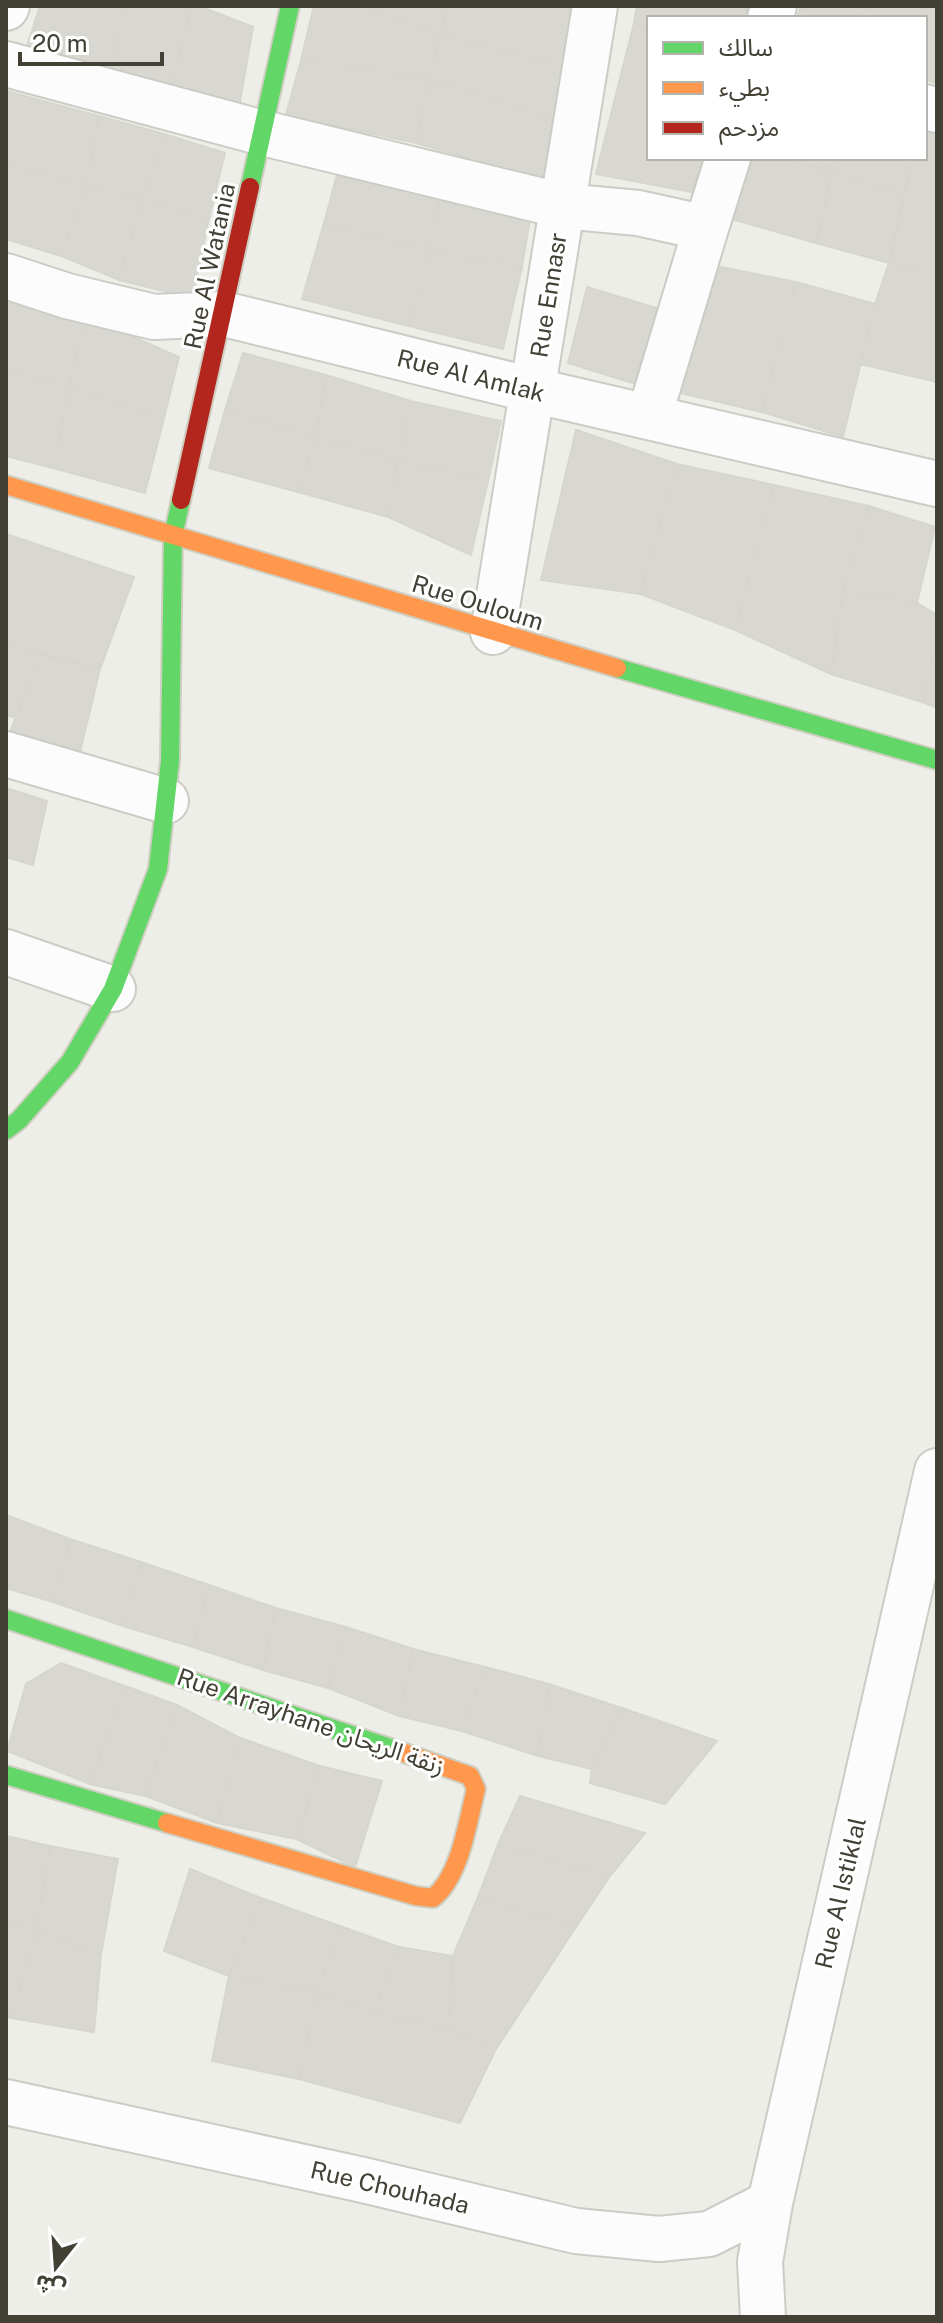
<svg xmlns="http://www.w3.org/2000/svg" width="943" height="2323" font-family="'Public Sans','Noto Sans Arabic',sans-serif">
  <style>
    .building { fill: #d8d7d1; stroke: #d6d6ce; stroke-width: 2 }
    .lines { fill: none; stroke-linecap: round; stroke-linejoin: round }
    .street-casing { stroke: #ccccc6; stroke-width: 48 }
    .fast-casing { stroke: #cecec1; stroke-width: 22 }
    .slow-casing { stroke: #cecec1; stroke-width: 22 }
    .jam-casing { stroke: #cecec1; stroke-width: 22 }
    .street { stroke: #fcfcfc; stroke-width: 44 }
    .fast { stroke: #63d668; stroke-width: 18 }
    .slow { stroke: #ff974d; stroke-width: 18 }
    .jam { stroke: #b3261e; stroke-width: 18 }
    .labels { text-anchor: middle; dominant-baseline: central; stroke-width: 6; stroke-linejoin: round; paint-order: stroke }
    .street-label { font-size: 24px; fill: #434135; stroke: #fff }
  </style>
  <rect width="100%" height="100%" fill="#eeeee8"/>
  <path class="building" d="M40 6H124L108 75 26 49Z
    M124 6H192L170 90 108 75Z
    M192 6H199L253 27 238 113 170 90Z
    M314 6H360L441 35 428 79 301 60Z
    M360 6H447L441 35Z
    M447 6H561L581 12 569 68 441 35Z
    M637 6H748L744 18H649V27L634 23Z
    M801 6H866L862 18H797Z
    M866 6H927L924 18H862Z
    M927 6H937V83L925 80 924 18Z
    M634 23 649 27V158H702L692 192 596 174Z
    M441 35 569 68 559 119 428 79Z
    M301 60 428 79 416 143 286 115Z
    M428 79 559 119 549 181 416 143Z
    M6 91 99 116 86 186 6 164Z
    M99 116 164 134 142 199 86 186Z
    M925 126 937 131V274L889 263 913 158H925Z
    M164 134 225 153 209 219 142 199Z
    M741 158H785L832 173 816 243 721 216Z
    M785 158H833L832 173Z
    M833 158H913L904 193 832 173Z
    M6 164 86 186 61 256 6 239Z
    M338 171 441 195 428 250 324 223Z
    M832 173 904 193 889 263 816 243Z
    M86 186 142 199 119 280 61 256Z
    M441 195 530 218 522 267 428 250Z
    M142 199 209 219 192 298 119 280Z
    M324 223 428 250 409 326 302 299Z
    M428 250 522 267 503 349 409 326Z
    M889 263 937 274V382L860 364 875 304Z
    M706 264 796 282 762 412 672 391Z
    M796 282 875 304 843 437 762 412Z
    M587 287 666 311 639 385 568 363Z
    M8 303 86 316 69 387 6 369Z
    M86 316 179 357 164 418 69 387Z
    M243 353 326 375 316 437 225 410Z
    M6 369 69 387 53 468 6 456Z
    M326 375 411 401 398 460 316 437Z
    M69 387 164 418 145 493 53 468Z
    M411 401 501 421 488 481 398 460Z
    M225 410 316 437 298 492 209 468Z
    M576 430 677 464 640 594 541 580Z
    M316 437 398 460 388 517 298 492Z
    M398 460 488 481 471 555 388 517Z
    M677 464 774 485 735 630 640 594Z
    M774 485 869 506 843 591 831 674 735 630Z
    M869 506 935 527 917 603 843 591Z
    M6 534 134 577 100 669 6 644Z
    M843 591 917 603 937 615V642L922 702 831 674Z
    M937 642V708L922 702Z
    M6 644 41 655 16 718 6 715Z
    M41 655 100 669 80 752 8 737Z
    M6 788 47 801 33 865 6 857Z
    M6 1515 70 1539 53 1602 6 1588Z
    M70 1539 141 1562 123 1626 53 1602Z
    M141 1562 209 1585 193 1647 123 1626Z
    M209 1585 276 1608 263 1670 193 1647Z
    M276 1608 346 1627 328 1688 263 1670Z
    M346 1627 413 1649 399 1716 328 1688Z
    M413 1649 485 1667 462 1731 399 1716Z
    M61 1663 125 1686 90 1784 7 1751 26 1684Z
    M485 1667 549 1684 538 1756 462 1731Z
    M549 1684 622 1708 592 1769 538 1756Z
    M125 1686 177 1705 145 1796 90 1784Z
    M177 1705 240 1738 217 1823 145 1796Z
    M622 1708 717 1741 665 1804 590 1783 592 1769Z
    M240 1738 320 1766 296 1839 217 1823Z
    M320 1766 382 1781 355 1867 296 1839Z
    M520 1796 645 1833 610 1876 498 1844Z
    M6 1836 50 1846 36 1930 6 1924Z
    M498 1844 610 1876 576 1927 478 1897Z
    M50 1846 118 1859 101 1955 36 1930Z
    M190 1869 261 1898 229 1976 164 1951Z
    M478 1897 576 1927 496 2049 448 2029 453 1956Z
    M261 1898 340 1926 317 1992 229 1976Z
    M6 1924 36 1930 11 2018 6 2017Z
    M340 1926 399 1947 374 2012 317 1992Z
    M36 1930 101 1955 94 2032 11 2018Z
    M399 1947 453 1956 448 2029 374 2012Z
    M229 1976 317 1992 299 2079 212 2061Z
    M317 1992 374 2012 448 2029 496 2049 460 2123 299 2079Z"/>
  <g class="lines">
    <defs>
      <path id="street" d="M6 8 7 6
        M770 18 774 6
        M6 64 263 133 563 206 638 213 706 228 728 158
        M925 107 937 110
        M6 276 67 296 154 317 224 314 532 390 937 484
        M649 417 706 228
        M493 632 595 6
        M6 754 166 801
        M6 952 113 989
        M6 2102 363 2180 576 2231 659 2239 709 2234 770 2203
        M763 2317 760 2262 770 2203 937 1471"/>
      <path id="fast" d="M250 187 290 6
        M617 668 937 760
        M6 1130 19 1120 70 1062 113 989 158 869 170 761 173 536 181 500
        M6 1619 399 1751
        M6 1775 167 1823"/>
      <path id="slow" d="M6 485 617 668
        M167 1823 416 1896 433 1898C461 1875 467 1823 476 1789L470 1776 399 1751"/>
      <path id="jam" d="M181 500 250 187"/>
    </defs>
    <use href="#street" class="street-casing"/>
    <use href="#fast" class="fast-casing"/>
    <use href="#slow" class="slow-casing"/>
    <use href="#jam" class="jam-casing"/>
    <use href="#street" class="street"/>
    <use href="#fast" class="fast"/>
    <use href="#slow" class="slow"/>
    <use href="#jam" class="jam"/>
  </g>
  <g class="labels">
    <g class="street-label">
      <text transform="translate(209 266) rotate(-78)">Rue Al Watania</text>
      <text transform="translate(548 295) rotate(-81)">Rue Ennasr</text>
      <text transform="translate(471 375) rotate(14)">Rue Al Amlak</text>
      <text transform="translate(478 602) rotate(17)">Rue Ouloum</text>
      <text transform="translate(311 1721) rotate(19)">Rue Arrayhane زنقة الريحان</text>
      <text transform="translate(840 1893) rotate(-77)">Rue Al Istiklal</text>
      <text transform="translate(390 2187) rotate(13)">Rue Chouhada</text>
    </g>
  </g>
  <rect width="943" height="2323" fill="none" stroke="#434135" stroke-width="16"/>
  <rect x="647" y="16" width="280" height="144" fill="#ffffff" stroke="#b4b3ae" stroke-width="2"/>
  <rect x="663" y="42" width="40" height="12" fill="#63d668" stroke="#b4b3ae" stroke-width="2"/>
  <text x="719" y="56" font-size="24" fill="#434135">سالك</text>
  <rect x="663" y="82" width="40" height="12" fill="#ff974d" stroke="#b4b3ae" stroke-width="2"/>
  <text x="719" y="96" font-size="24" fill="#434135">بطيء</text>
  <rect x="663" y="122" width="40" height="12" fill="#b3261e" stroke="#b4b3ae" stroke-width="2"/>
  <text x="719" y="136" font-size="24" fill="#434135">مزدحم</text>
  <g transform="translate(56 2267) rotate(197)" stroke="#ffffff" stroke-width="6" paint-order="stroke">
  <path d="M0-6L14 30L0 20L-14 30Z" fill="#434135"/>
  <text y="-12" font-size="22" font-weight="bold" text-anchor="middle" fill="#434135">ش</text>
  </g>
  <path d="M20 52v12h142v-12" fill="none" stroke="#434135" stroke-width="4"/>
  <text x="32" y="52" font-size="24" fill="#434135" stroke="#ffffff" stroke-width="6" paint-order="stroke">20 m</text>
</svg>
